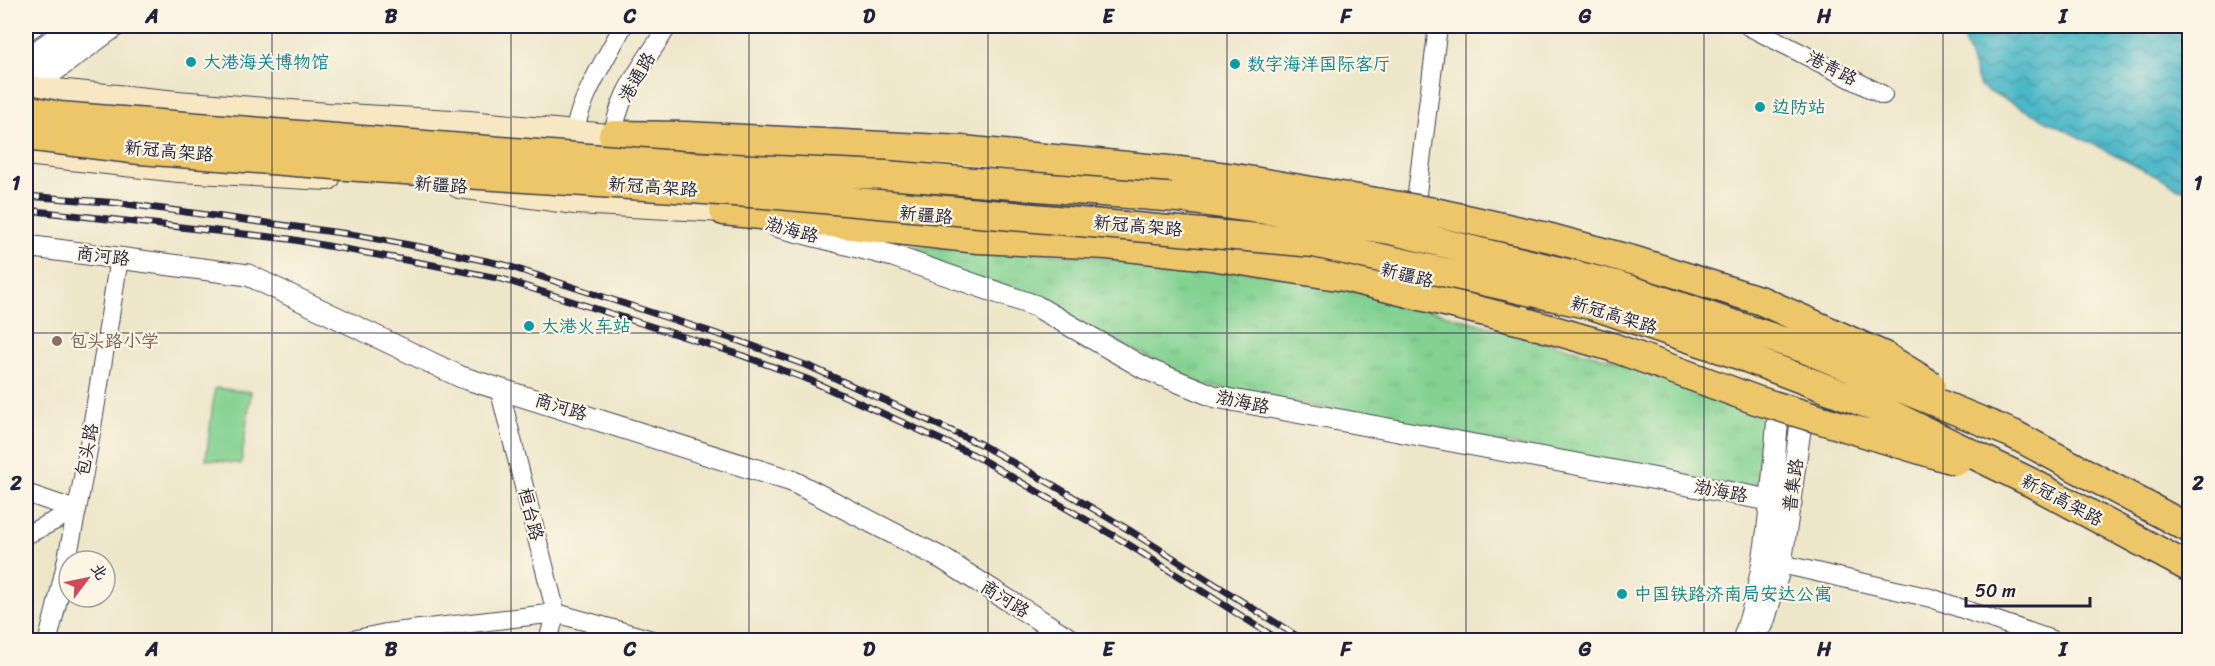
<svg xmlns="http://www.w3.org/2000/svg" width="2215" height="666" font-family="Sriracha,'LXGW WenKai TC',sans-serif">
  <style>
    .grass { fill: url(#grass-tufts); stroke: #527a66; stroke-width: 1.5 }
    .pitch { fill: #83d292; stroke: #527a66; stroke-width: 1.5 }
    .water { fill: url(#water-waves); stroke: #366c81; stroke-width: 1.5 }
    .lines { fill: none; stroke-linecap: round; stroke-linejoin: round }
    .minor-casing { stroke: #403f50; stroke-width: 20 }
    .tertiary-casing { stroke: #403f50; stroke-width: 23 }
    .secondary-casing { stroke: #403f50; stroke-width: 26 }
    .trunk-casing { stroke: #403f50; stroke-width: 31 }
    .minor { stroke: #fff; stroke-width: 18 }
    .tertiary { stroke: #fff; stroke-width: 21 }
    .secondary { stroke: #f7e8c3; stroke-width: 24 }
    .trunk { stroke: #ecc669; stroke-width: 28 }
    .rail-casing { stroke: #22223b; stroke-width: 7 }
    .rail { stroke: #fcf5e5; stroke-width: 4.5; stroke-dasharray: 14; stroke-linecap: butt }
    .trunk-bridge-casing { stroke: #403f50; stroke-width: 31; stroke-linecap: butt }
    .trunk-bridge { stroke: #ecc669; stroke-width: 28 }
    .grid { fill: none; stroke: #22223b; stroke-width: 1.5; stroke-opacity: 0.55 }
    .culture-dot { fill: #0f9aa8; stroke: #fcf5e5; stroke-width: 2 }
    .education-dot { fill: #8d6e63; stroke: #fcf5e5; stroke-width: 2 }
    .labels { text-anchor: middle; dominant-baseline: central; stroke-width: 4.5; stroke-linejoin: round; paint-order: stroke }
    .culture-label { font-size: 18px; fill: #0d838f; stroke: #fcf5e5; text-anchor: start }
    .street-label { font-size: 18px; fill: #22223b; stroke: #fcf5e5 }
    .education-label { font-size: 18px; fill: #785e54; stroke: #fcf5e5; text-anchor: start }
    .neatline { fill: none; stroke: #22223b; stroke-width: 2 }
    .grid-label { font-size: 20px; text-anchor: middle; font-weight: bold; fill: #22223b }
  </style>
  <defs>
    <pattern id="grass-tufts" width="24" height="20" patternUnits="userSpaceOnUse" patternTransform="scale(1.5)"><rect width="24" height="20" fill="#83d292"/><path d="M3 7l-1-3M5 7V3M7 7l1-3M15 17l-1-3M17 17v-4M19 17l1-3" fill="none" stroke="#71b47f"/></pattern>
    <pattern id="water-waves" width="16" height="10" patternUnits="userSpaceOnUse" patternTransform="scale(1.5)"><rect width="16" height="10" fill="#4bb7c7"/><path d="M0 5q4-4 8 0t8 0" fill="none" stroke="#3e94a3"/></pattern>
  </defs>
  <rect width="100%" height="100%" fill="#fcf5e5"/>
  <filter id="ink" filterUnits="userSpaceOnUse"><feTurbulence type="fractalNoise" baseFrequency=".0167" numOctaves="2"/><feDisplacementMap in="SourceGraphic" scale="12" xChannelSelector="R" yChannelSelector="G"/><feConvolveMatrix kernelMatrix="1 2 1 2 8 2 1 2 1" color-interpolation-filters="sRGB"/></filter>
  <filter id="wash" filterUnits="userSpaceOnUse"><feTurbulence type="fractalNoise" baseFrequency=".008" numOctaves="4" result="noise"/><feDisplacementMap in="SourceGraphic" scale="24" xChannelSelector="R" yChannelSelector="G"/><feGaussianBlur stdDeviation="1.35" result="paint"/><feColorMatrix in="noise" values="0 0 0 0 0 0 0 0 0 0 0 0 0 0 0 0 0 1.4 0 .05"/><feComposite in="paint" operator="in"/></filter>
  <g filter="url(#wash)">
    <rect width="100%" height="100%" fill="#ede6c9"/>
    <path class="grass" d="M880 245 1041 253 1203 265 1325 282 1657 372 1751 406 1763 422 1764 445 1759 480 1748 490 1204 385 1064 315Z"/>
    <path class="pitch" d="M215 388 251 392 241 464 206 459Z"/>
    <path class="water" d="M1959 26H2189V193L1980 87Z"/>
  </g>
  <g filter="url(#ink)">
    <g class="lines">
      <defs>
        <path id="minor" d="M1748 26 1883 95
          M26 32 35 26
          M26 57 71 26
          M26 78 27 74 96 26
          M32 89 118 26
          M574 145C573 107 606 59 623 26
          M614 145C611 101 646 61 668 26
          M1414 217 1438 26
          M499 388 556 613 548 640
          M26 493 76 510
          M26 535 76 510
          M1781 564 1931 598 2052 640
          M48 640C80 515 99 386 119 258
          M352 640 386 633 556 613 652 640"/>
        <path id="tertiary" d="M776 226 893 256 1036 306 1144 368 1216 397 1791 504
          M26 246 248 275 461 377 792 481 943 559 1071 640
          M1763 624 1781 564 1804 402
          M1743 640C1771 562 1772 475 1780 393"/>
        <path id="secondary" d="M26 88 177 103 328 115 469 123 630 138
          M733 151 812 158
          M26 153 179 170 328 178
          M891 162 1108 178
          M459 186 575 202 743 211
          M1535 305 1700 357 1804 400"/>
        <path id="trunk" d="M613 135 686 136 962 150 1179 171
          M724 211 978 239 1107 245 1211 256 1344 277 1525 322"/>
      </defs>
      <use href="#minor" class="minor-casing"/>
      <use href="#tertiary" class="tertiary-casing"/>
      <use href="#secondary" class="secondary-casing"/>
      <use href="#trunk" class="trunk-casing"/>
      <use href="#minor" class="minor"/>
      <use href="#tertiary" class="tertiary"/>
      <use href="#secondary" class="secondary"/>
      <use href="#trunk" class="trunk"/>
      <defs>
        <path id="rail" d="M26 196 119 203 215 216 356 235 436 250 505 265 739 341 811 367 980 444 1055 486 1129 530 1303 640
          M26 210 289 239 433 265 502 279 735 353 807 379 974 455 1123 541 1279 640"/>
      </defs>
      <use href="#rail" class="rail-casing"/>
      <use href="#rail" class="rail"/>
      <defs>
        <path id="trunk-bridge" d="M26 109 59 116 690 166 885 175 1178 198 1280 212 1390 230 1616 285 1803 348 2013 434 2190 529
          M26 136 140 150 359 167 778 195 1314 243 1595 306 1736 354 1878 408 2034 484 2190 568
          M1179 171 1235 178 1434 212 1547 237 1636 261 1762 301 1884 356 1931 385
          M1525 322 1612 347 1756 400 1957 461"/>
      </defs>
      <use href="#trunk-bridge" class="trunk-bridge-casing"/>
      <use href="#trunk-bridge" class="trunk-bridge"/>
    </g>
  </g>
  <path class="grid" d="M272 26V640M511 26V640M749 26V640M988 26V640M1227 26V640M1466 26V640M1704 26V640M1943 26V640M26 333H2190"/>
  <g class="culture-dot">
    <circle cx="191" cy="62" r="6"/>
    <circle cx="1235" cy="64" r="6"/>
    <circle cx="1760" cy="107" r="6"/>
    <circle cx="529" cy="326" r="6"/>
    <circle cx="1622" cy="594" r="6"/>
  </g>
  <circle class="education-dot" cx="57" cy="341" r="6"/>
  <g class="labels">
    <g class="culture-label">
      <text x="203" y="62">大港海关博物馆</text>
      <text x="1247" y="64">数字海洋国际客厅</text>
      <text x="1772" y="107">边防站</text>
      <text x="541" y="326">大港火车站</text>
      <text x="1634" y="594">中国铁路济南局安达公寓</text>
    </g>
    <g class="street-label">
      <text transform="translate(1832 68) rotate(27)">港青路</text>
      <text transform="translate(637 77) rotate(-60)">港通路</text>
      <text transform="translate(169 151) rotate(5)">新冠高架路</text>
      <text transform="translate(441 185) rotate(4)">新疆路</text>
      <text transform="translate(653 187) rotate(4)">新冠高架路</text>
      <text transform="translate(926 215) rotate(5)">新疆路</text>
      <text transform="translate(1138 226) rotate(5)">新冠高架路</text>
      <text transform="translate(792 230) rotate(15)">渤海路</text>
      <text transform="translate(103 256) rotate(7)">商河路</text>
      <text transform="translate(1407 275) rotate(14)">新疆路</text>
      <text transform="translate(1614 315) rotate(17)">新冠高架路</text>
      <text transform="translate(1243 402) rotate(12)">渤海路</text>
      <text transform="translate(561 407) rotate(17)">商河路</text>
      <text transform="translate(87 450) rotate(-79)">包头路</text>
      <text transform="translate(1793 485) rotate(-82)">普集路</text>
      <text transform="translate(1721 491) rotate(11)">渤海路</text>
      <text transform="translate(2062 500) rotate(28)">新冠高架路</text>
      <text transform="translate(531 514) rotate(76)">桓台路</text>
      <text transform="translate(1005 599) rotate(32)">商河路</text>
    </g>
    <g class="education-label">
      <text x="69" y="341">包头路小学</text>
    </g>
  </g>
  <rect width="2215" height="666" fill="none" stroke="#fcf5e5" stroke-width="66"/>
  <g transform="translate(87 579) rotate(58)"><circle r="28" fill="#fcf5e5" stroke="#a5a1a1" stroke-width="1.5"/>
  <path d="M0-4.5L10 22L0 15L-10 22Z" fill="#d1495b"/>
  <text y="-9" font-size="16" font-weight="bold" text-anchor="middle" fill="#22223b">北</text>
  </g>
  <path d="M1966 597v9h124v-9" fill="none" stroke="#22223b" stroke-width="3"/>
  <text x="1975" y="597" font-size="18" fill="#22223b" stroke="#fcf5e5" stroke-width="4.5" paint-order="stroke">50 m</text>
  <rect x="33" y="33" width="2149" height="600" class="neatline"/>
  <g class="grid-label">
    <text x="152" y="23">A</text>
    <text x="391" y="23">B</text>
    <text x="630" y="23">C</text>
    <text x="869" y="23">D</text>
    <text x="1108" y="23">E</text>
    <text x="1346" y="23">F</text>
    <text x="1585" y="23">G</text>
    <text x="1824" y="23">H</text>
    <text x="2063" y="23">I</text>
    <text x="16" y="190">1</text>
    <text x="2198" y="190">1</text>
    <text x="16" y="490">2</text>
    <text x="2198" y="490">2</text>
    <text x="152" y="656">A</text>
    <text x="391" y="656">B</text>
    <text x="630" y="656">C</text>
    <text x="869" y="656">D</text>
    <text x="1108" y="656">E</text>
    <text x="1346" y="656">F</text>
    <text x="1585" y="656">G</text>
    <text x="1824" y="656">H</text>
    <text x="2063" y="656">I</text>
  </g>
</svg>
